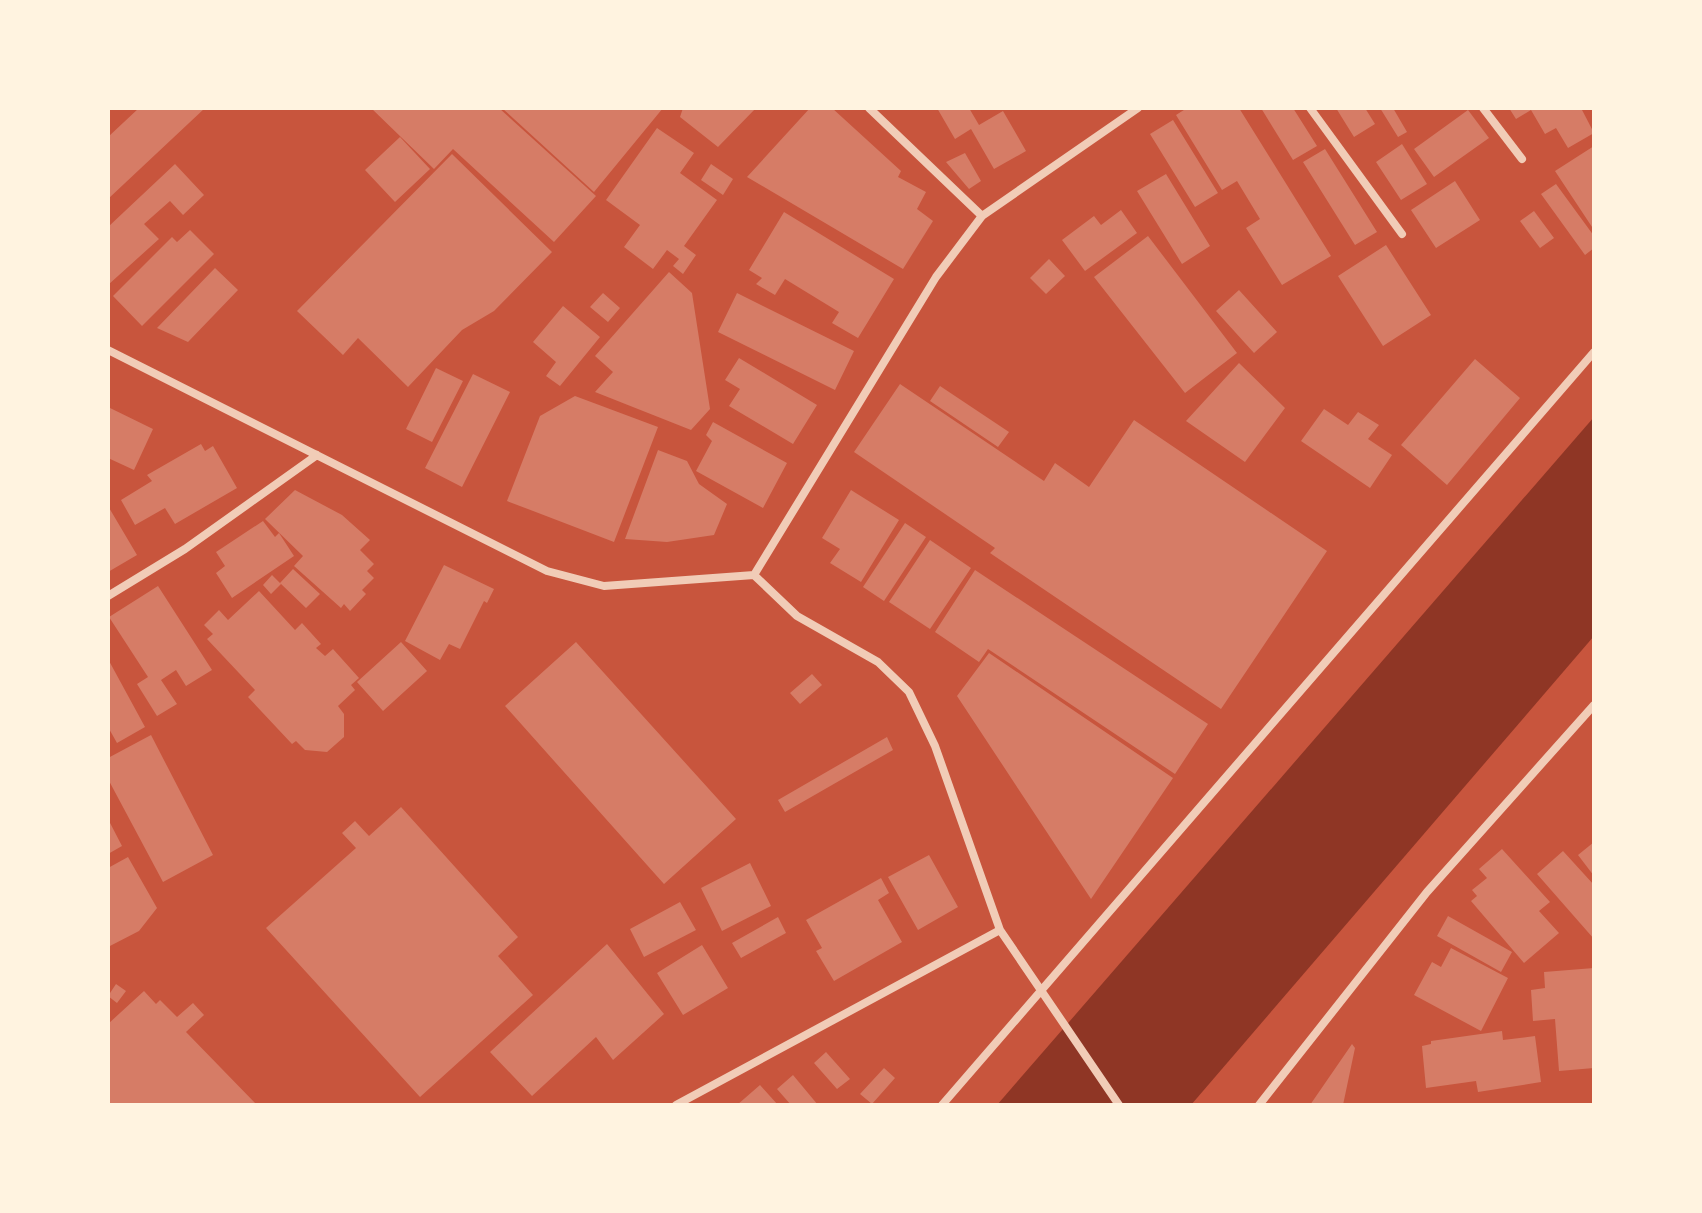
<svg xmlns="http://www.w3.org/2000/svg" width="1702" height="1213" font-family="'Open Sans',sans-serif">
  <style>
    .water { fill: #8f3625 }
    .building { fill: #d67c66 }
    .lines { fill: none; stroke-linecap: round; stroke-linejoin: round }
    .minor { stroke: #f1ccb7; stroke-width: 8 }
  </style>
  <rect width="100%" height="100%" fill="#c8553d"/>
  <path class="water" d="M1594 417V636L1191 1105H997Z"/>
  <path class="building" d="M139 108H205L108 199V137Z
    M371 108H499L596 196 554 242 453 149 434 169Z
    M502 108H663L594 192Z
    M683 108H756L718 147 680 117Z
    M810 108H832L901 171 898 177 926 192 917 209 933 221 903 269 747 177Z
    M937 108H969L979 125 1003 111 1026 151 994 169 971 129 955 139Z
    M1187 108H1239L1331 256 1282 285 1246 228 1260 219 1237 181 1222 190 1176 115Z
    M1261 108H1293L1317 146 1293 160Z
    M1336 108H1365L1375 124 1354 137Z
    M1380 108H1393L1407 132 1398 137Z
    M1509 108H1581L1594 133 1568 148 1556 128 1545 134 1531 110 1516 119Z
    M1468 110 1489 138 1434 177 1414 149Z
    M1173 120 1218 193 1195 207 1150 134Z
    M657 128 694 153 680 173 717 200 684 246 696 255 683 274 673 266 679 259 667 250 653 269 624 247 640 225 606 200Z
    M400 137 430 169 395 202 365 170Z
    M1402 144 1427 184 1401 200 1376 162Z
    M1594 146V230L1555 171Z
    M1325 149 1377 232 1355 245 1303 162Z
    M965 153 981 181 969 189 946 162Z
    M452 154 552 252 494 311 462 330 408 387 358 338 343 355 297 311Z
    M175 164 204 195 183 215 170 201 144 224 159 239 108 285V227Z
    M711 164 733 179 723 195 701 180Z
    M1166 174 1210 246 1182 264 1137 191Z
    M1455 181 1480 220 1436 248 1411 210Z
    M1556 184 1594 236V248L1585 255 1541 194Z
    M1121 210 1137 233 1085 271 1062 240 1094 216 1101 225Z
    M1534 211 1554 238 1540 248 1520 221Z
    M784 212 894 279 858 338 832 323 839 312 785 279 775 295 756 284 762 278 749 270Z
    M190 230 214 254 142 326 113 296 172 237 177 242Z
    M1148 236 1237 353 1185 393 1094 277Z
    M1386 245 1431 315 1383 346 1338 276Z
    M1049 259 1065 276 1046 294 1030 278Z
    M215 268 238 290 188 342 157 328Z
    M669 272 692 293 710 409 691 430 595 392 613 372 595 356Z
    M1239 290 1277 332 1254 353 1216 311Z
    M603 293 620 308 608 322 590 307Z
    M737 293 854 351 835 390 718 332Z
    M563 306 600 337 560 386 546 376 556 362 533 342Z
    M739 358 817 405 793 444 729 406 740 389 725 380Z
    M1475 359 1520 398 1447 485 1401 445Z
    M1239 363 1285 408 1245 462 1186 421Z
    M436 368 463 381 432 442 406 429Z
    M473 374 510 392 462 487 425 468Z
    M900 384 1044 481 1055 463 1089 487 1134 420 1327 551 1221 709 990 553 995 548 854 452Z
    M940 386 1009 432 998 447 930 401Z
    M575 396 658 427 614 542 507 501 540 416Z
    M108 407 153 429 134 470 108 458Z
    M1324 409 1348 425 1358 412 1379 425 1368 439 1392 455 1370 488 1301 441Z
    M713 422 787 463 763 508 696 471 712 441 706 435Z
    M201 444 205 451 213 446 237 488 175 524 165 508 135 525 121 500 152 481 147 475Z
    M658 450 687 461 699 484 727 504 714 535 667 542 625 539Z
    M295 490 342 515 370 540 360 550 374 564 367 571 374 578 362 590 366 594 350 611 344 604 341 608 294 566 303 556 265 519Z
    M851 490 899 520 861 582 830 563 840 549 822 538Z
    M108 506 137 555 108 572Z
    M263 521 275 537 279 533 294 556 232 598 216 573 225 566 216 552Z
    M905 523 926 537 884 601 863 587Z
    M930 540 971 568 930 629 889 602Z
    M444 565 494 589 487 603 484 601 460 649 449 644 440 660 405 641Z
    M293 569 320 594 306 608 280 583Z
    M975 570 1208 724 1175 774 988 649 979 662 935 632Z
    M272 575 281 584 271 594 263 585Z
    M158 586 212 670 186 686 176 670 161 680 177 704 157 716 137 684 148 677 109 617Z
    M259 591 295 630 302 623 321 644 316 648 325 656 333 649 359 678 351 685 355 690 338 706 344 714V737L327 752 305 750 296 741 292 744 248 697 255 690 207 639 213 634 204 625 219 610 228 620Z
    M401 642 427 671 383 711 357 682Z
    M576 642 736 819 664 884 505 706Z
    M989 653 1173 778 1091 899 957 696Z
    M108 659 145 727 117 743 108 727Z
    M812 674 822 685 800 704 790 693Z
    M151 735 213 855 163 882 108 779V758Z
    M887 737 893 750 785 812 778 800Z
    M401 807 518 937 498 956 533 995 420 1097 266 928 356 848 342 833 355 821 369 836Z
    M108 819 122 846 108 854Z
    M1594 842V876L1578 855Z
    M1502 849 1550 902 1539 911 1559 933 1524 963 1471 901 1477 896 1472 890 1487 878 1479 869Z
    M1563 851 1594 885V939L1537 874Z
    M929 855 958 907 918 930 888 877Z
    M128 857 157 908 139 931 108 947V868Z
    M750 863 771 906 722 931 701 888Z
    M881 878 889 893 878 900 902 942 834 981 816 951 822 948 806 920Z
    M680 902 696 930 644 957 630 929Z
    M1448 916 1512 952 1501 972 1437 936Z
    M778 917 786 933 741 958 732 943Z
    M607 944 664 1014 613 1060 596 1037 532 1096 490 1052Z
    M702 945 728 988 683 1015 657 973Z
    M1451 948 1508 978 1481 1031 1414 995 1432 962 1441 967Z
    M1594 968V1068L1559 1071 1555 1019 1533 1021 1531 990 1545 988 1544 972Z
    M116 984 126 991 117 1003 108 996Z
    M144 991 156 1004 160 1000 177 1017 193 1003 204 1015 186 1032 257 1105H108V1024Z
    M1502 1031 1503 1040 1535 1036 1541 1082 1478 1092 1476 1081 1426 1088 1422 1046 1431 1044V1041Z
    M1352 1044 1355 1048 1343 1105H1310Z
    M826 1052 850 1079 837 1089 814 1063Z
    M884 1068 895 1078 872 1104 860 1094Z
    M793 1075 818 1105H791L777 1089Z
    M760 1085 778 1105H737Z"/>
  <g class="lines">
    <path class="minor" d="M869 108 982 216
      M1310 108 1402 234
      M1483 108 1522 159
      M108 350 547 571 604 586 754 575 797 616 878 662 909 692 935 746 1000 930 1119 1105
      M754 575 936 277 982 216 1138 108
      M108 596 185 549 317 455
      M676 1105 1000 930
      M942 1105 1594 352
      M1259 1105 1427 892 1594 705"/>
  </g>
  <rect width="1702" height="1213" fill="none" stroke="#fff3e0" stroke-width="220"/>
</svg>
